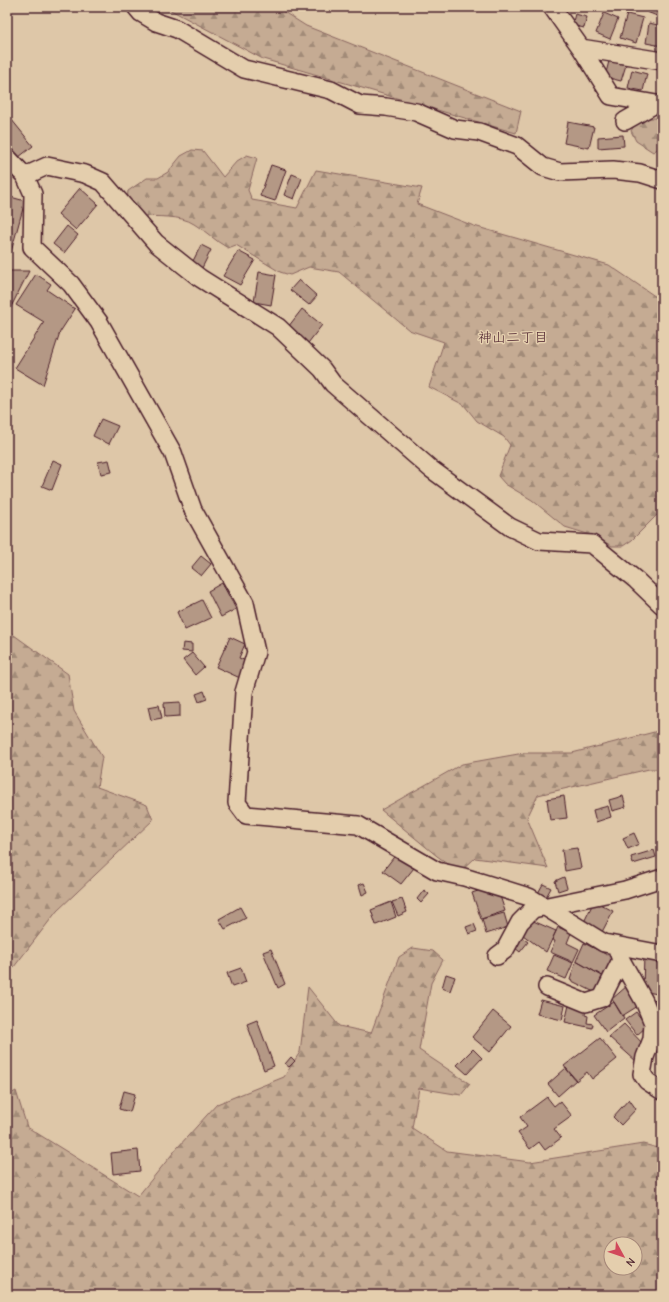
<svg xmlns="http://www.w3.org/2000/svg" width="669" height="1302" font-family="'Comic Neue','Klee One',sans-serif">
  <style>
    .forest { fill: url(#forest-firs); stroke: #88655f; fill-rule: evenodd }
    .building { fill: #b49885; stroke: #4a1f2b }
    .lines { fill: none; stroke-linecap: round; stroke-linejoin: round }
    .minor-casing { stroke: #4a1f2b; stroke-width: 20 }
    .minor { stroke: #e4cead; stroke-width: 17 }
    .labels { text-anchor: middle; dominant-baseline: central; stroke-width: 3; stroke-linejoin: round; paint-order: stroke }
    .neighbourhood-label { font-size: 14px; fill: #4a1f2b; stroke: #e4cead }
  </style>
  <defs>
    <pattern id="forest-firs" width="22" height="20" patternUnits="userSpaceOnUse"><rect width="22" height="20" fill="#c5ab93"/><path d="M5 1l3.5 6h-7zM16 11l3.5 6h-7z" fill="#a28b78"/></pattern>
  </defs>
  <rect width="100%" height="100%" fill="#dec7a8"/>
  <filter id="ink" filterUnits="userSpaceOnUse"><feTurbulence type="fractalNoise" baseFrequency=".025" numOctaves="2"/><feDisplacementMap in="SourceGraphic" scale="8" xChannelSelector="R" yChannelSelector="G"/><feConvolveMatrix kernelMatrix="1 2 1 2 8 2 1 2 1" color-interpolation-filters="sRGB"/></filter>
  <g filter="url(#ink)">
    <path class="forest" d="M165 7H276L306 26 521 111 516 133 263 59Z
      M646 118H662V146L653 152 636 141 631 131 636 122Z
      M192 150 203 151 223 177 237 161 247 155 257 158 248 190 252 200 297 208 316 170 422 188 417 204 474 226 609 265 662 301V510L632 540 623 546H612L594 536 565 527 532 500 505 484 498 476 510 445 504 437 477 421 464 405 429 387 444 342 409 330 339 272 309 267 290 275 280 272 236 245 228 248C215 241 206 231 194 224 181 215 156 217 141 216L127 202 128 191 147 178H158L168 172 181 156Z
      M7 630 68 674 74 711 102 757 97 787 147 805 153 820 57 911 7 976Z
      M662 730V769H649L538 795 527 818 548 868 475 858 460 872 437 856 381 810 462 764 524 753H572Z
      M413 948 433 951 443 960 431 983 419 1050 470 1084 461 1095 419 1088 412 1128 447 1151 530 1162 643 1144 662 1149V1295H7V1096L16 1091 27 1127 138 1196 178 1147 217 1104 284 1077 300 1052 308 987 339 1026 371 1033 399 957ZM611 1244H635V1268H611Z"/>
    <path class="building" d="M649 7H662V18L647 12Z
      M604 13 618 19 610 39 596 33Z
      M575 14 587 17 584 28 572 25Z
      M627 14 643 18 636 43 620 38Z
      M649 23 662 26V46L646 43Z
      M609 61 626 65 621 81 605 77Z
      M632 70 647 74 643 91 628 88Z
      M7 114 33 146 19 157 7 142Z
      M568 122 594 127 589 148 564 143Z
      M623 135 624 146 598 148V137Z
      M271 165 286 170 275 201 260 196Z
      M292 174 302 178 294 199 284 195Z
      M80 188 98 204 76 230 58 214Z
      M7 196 25 201 11 252 7 251Z
      M67 226 78 235 64 253 53 244Z
      M201 245 211 250 201 270 191 265Z
      M238 251 255 260 240 285 223 276Z
      M7 271H29L8 313H7Z
      M259 272 276 275 271 305 254 302Z
      M36 274 51 284 47 290 75 309 60 332 43 385 15 368 44 322 16 305Z
      M299 280 317 296 309 305 290 290Z
      M302 309 322 325 305 347 285 331Z
      M101 419 118 426 109 444 93 436Z
      M53 460 62 464 52 490 42 486Z
      M109 460 112 472 101 474 98 462Z
      M201 556 211 564 201 576 191 568Z
      M222 583 236 609 221 617 208 591Z
      M202 600 211 618 185 630 177 612Z
      M230 637 245 644 239 658 246 661 240 678 216 667Z
      M183 643 192 644V652L182 651Z
      M192 653 204 667 195 675 183 660Z
      M204 691 207 699 199 702 196 694Z
      M180 702V716L165 717 164 703Z
      M159 705 162 718 151 720 148 707Z
      M564 796 567 818 550 820 547 799Z
      M623 796 626 807 612 811 609 800Z
      M608 806 611 817 596 822 593 810Z
      M634 833 639 844 628 849 623 838Z
      M577 848 581 868 565 871 562 850Z
      M400 849 418 863 401 884 383 871Z
      M654 850 656 857 633 864 631 857Z
      M564 877 567 888 558 891 555 881Z
      M364 883 368 892 362 895 359 885Z
      M543 884 551 888 546 897 538 893Z
      M487 888 498 890 505 911 481 919 472 893Z
      M424 890 429 894 421 903 417 899Z
      M402 899 407 912 398 916 392 902Z
      M594 901 613 911 602 932 584 922Z
      M391 902 396 917 376 925 371 910Z
      M240 907 246 918 225 929 219 919Z
      M504 913 508 927 486 934 482 919Z
      M531 920 556 931 546 952 523 935Z
      M474 924 477 931 469 934 466 927Z
      M558 927 571 933 567 943 579 949 573 962 550 952 555 941 552 940Z
      M517 934 528 942 520 952 510 944Z
      M584 943 615 959 606 978 576 961Z
      M271 949 285 984 278 988 263 952Z
      M644 954 662 960V995L643 991Z
      M554 955 573 963 566 979 547 971Z
      M576 961 606 978 598 994 570 980Z
      M241 968 246 982 232 987 227 973Z
      M446 974 455 977 450 991 442 988Z
      M627 986 638 1006 622 1016 612 999Z
      M652 999 662 1001V1016Z
      M541 1000 565 1006 562 1020 537 1014Z
      M614 1002 624 1018 606 1032 594 1015Z
      M569 1005 586 1009 585 1015 588 1016 587 1023 593 1024 592 1028 565 1022Z
      M493 1011 511 1026 490 1052 472 1037Z
      M636 1012 647 1026 637 1035 625 1020Z
      M257 1020 274 1066 264 1070 247 1024Z
      M624 1024 645 1046 637 1062 609 1037Z
      M600 1038 617 1059 592 1079 587 1072 576 1081 564 1066Z
      M473 1049 482 1058 467 1074 457 1065Z
      M291 1057 295 1061 289 1067 285 1064Z
      M566 1068 576 1080 558 1096 548 1084Z
      M124 1091 135 1094 130 1112 119 1109Z
      M547 1097 554 1106 560 1101 572 1116 554 1129 561 1138 545 1150 539 1142 530 1149 518 1133 527 1127 520 1117Z
      M629 1099 636 1109 621 1125 613 1117Z
      M138 1150 140 1171 113 1174 111 1153Z"/>
    <g class="lines">
      <defs>
        <path id="minor" d="M136 7 141 13 156 22 177 29 244 69 331 90 360 105 386 107 416 112 455 129 479 132 517 146 543 167 560 172 613 170 640 173 662 180
          M552 7 581 48 611 96 662 105
          M581 48 662 61
          M625 121 655 104
          M7 157 25 176 33 194 32 247 71 284 99 322 173 453 193 510 245 603 256 652 244 692 237 803 246 815 358 825 437 871 464 877 529 897 604 943 662 954
          M25 176 47 166 85 174 103 182 156 243 200 278 278 327 322 369 333 384 431 469 510 527 539 541 592 544 636 580 662 605
          M616 946 621 960 644 1001 653 1023 652 1039 645 1057 642 1074 647 1081 662 1091
          M497 956 505 950 520 922 533 909 625 890 662 878
          M547 987 586 1003 602 998 621 960"/>
      </defs>
      <use href="#minor" class="minor-casing"/>
      <use href="#minor" class="minor"/>
    </g>
  </g>
  <g class="labels">
    <g class="neighbourhood-label">
      <text x="513" y="337">神山二丁目</text>
    </g>
  </g>
  <rect width="669" height="1302" fill="none" stroke="#e4cead" stroke-width="24"/>
  <rect x="12" y="12" width="645" height="1278" fill="none" stroke="#4a1f2b" stroke-width="1.5" filter="url(#ink)"/>
  <g transform="translate(623 1256) rotate(130)"><circle r="19" fill="#e4cead" stroke="#a68879"/>
  <path d="M0-3L7 15L0 10L-7 15Z" fill="#d1495b"/>
  <text y="-6" font-size="11" font-weight="bold" text-anchor="middle" fill="#4a1f2b">N</text>
  </g>
</svg>
